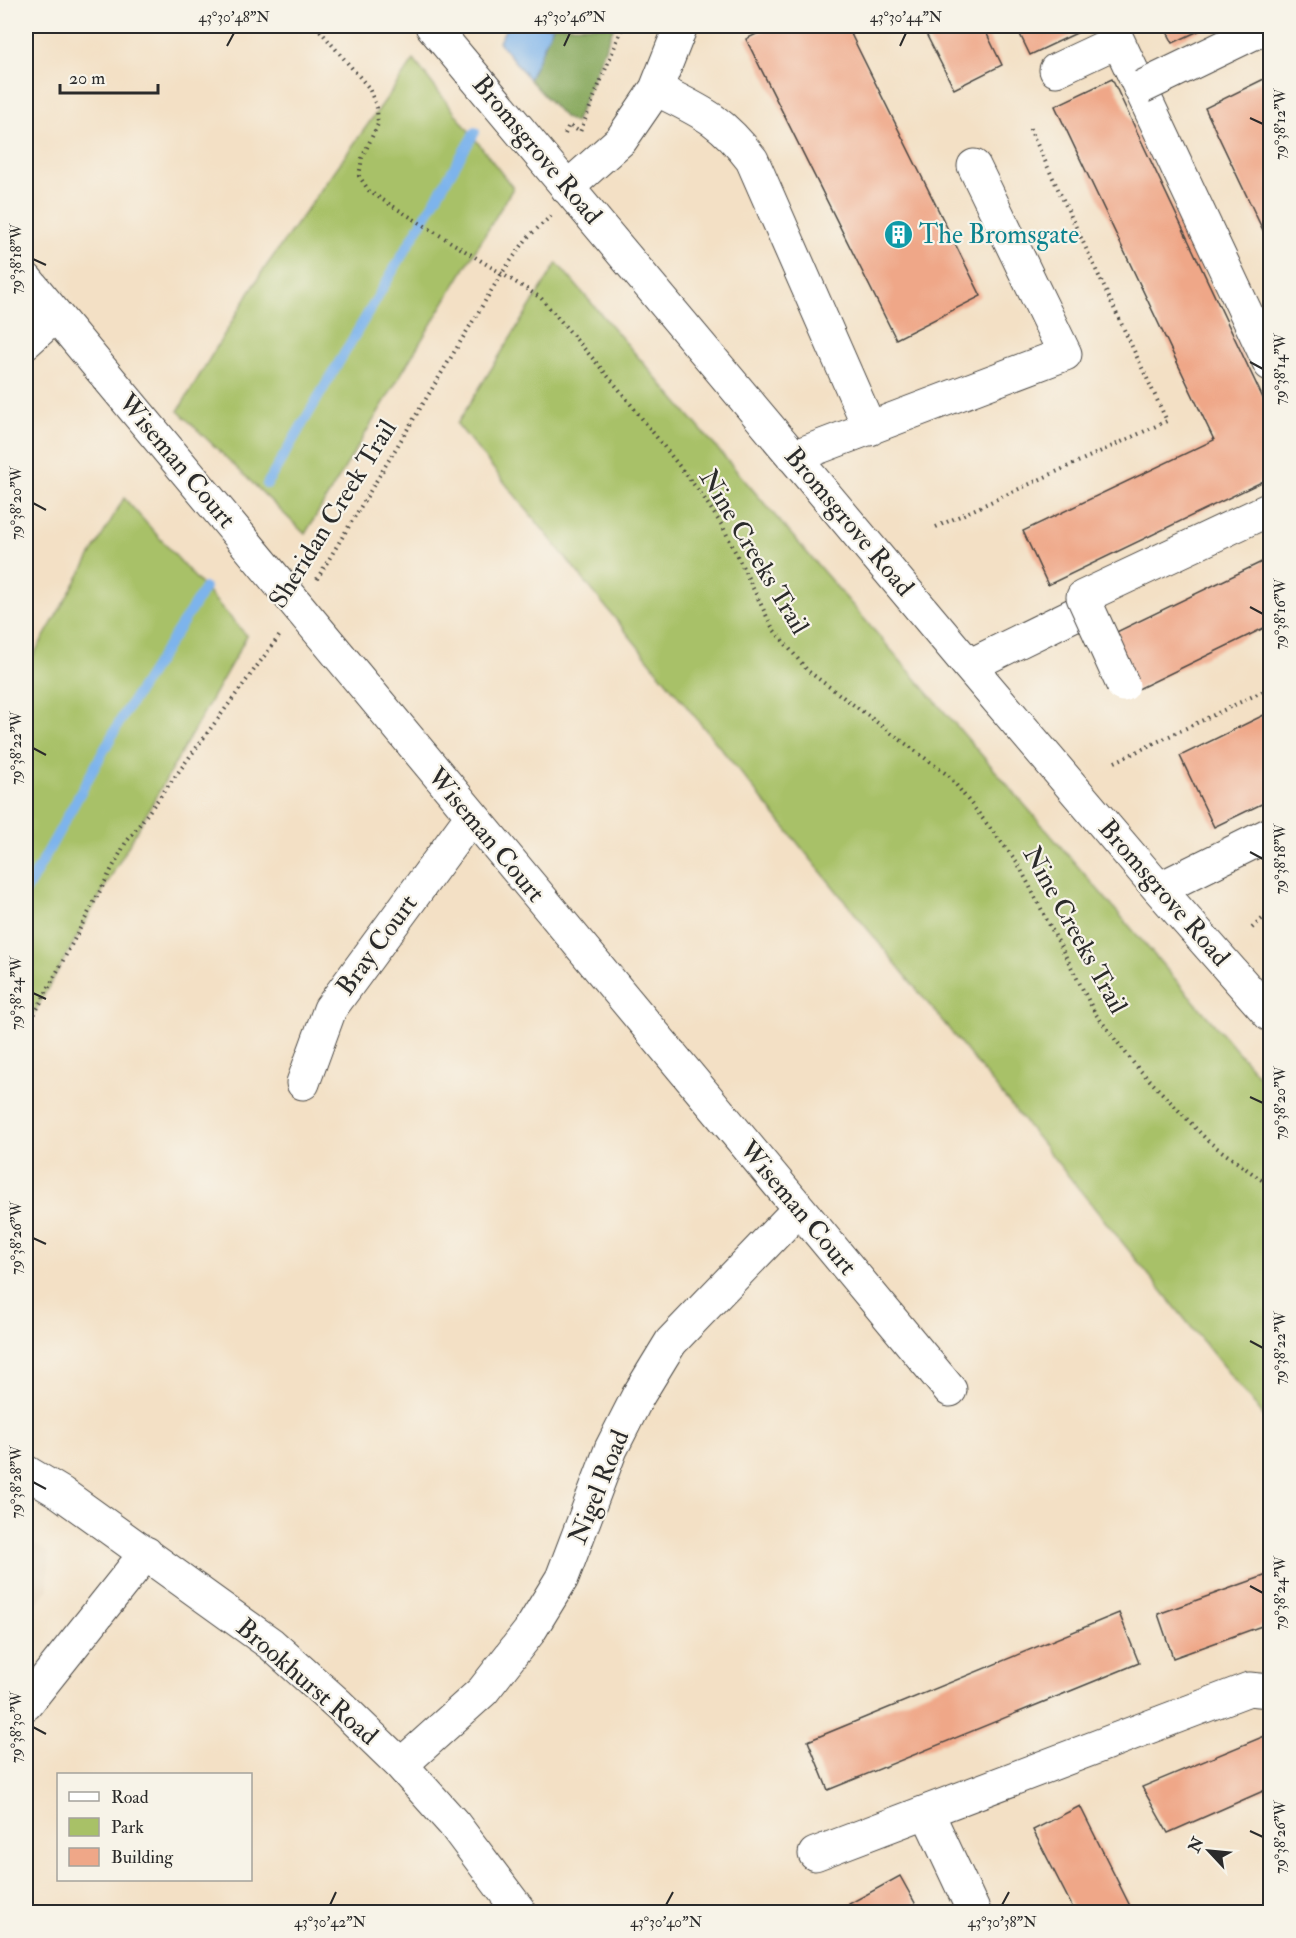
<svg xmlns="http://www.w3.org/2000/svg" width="1296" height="1938" font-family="'IM FELL Double Pica',serif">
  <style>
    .built { fill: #e5d0b5 }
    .green { fill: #a8c167; stroke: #6a7649; stroke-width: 1.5 }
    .forest { fill: #86a75c; stroke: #586944; stroke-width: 1.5 }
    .water { fill: #7db4ec; stroke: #54708c; stroke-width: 1.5 }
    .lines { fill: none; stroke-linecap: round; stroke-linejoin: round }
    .stream { stroke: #7db4ec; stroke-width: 10 }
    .building { fill: #efa788 }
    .minor-casing { stroke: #494642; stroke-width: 35 }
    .path { stroke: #494642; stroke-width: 4; stroke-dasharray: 1.5 4.5; stroke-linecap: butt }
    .minor { stroke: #fff; stroke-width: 33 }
    .minor-bridge-casing { stroke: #494642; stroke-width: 35; stroke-linecap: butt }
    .minor-bridge { stroke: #fff; stroke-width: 33 }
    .ticks { fill: none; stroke: #2b2b2b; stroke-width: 2 }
    .labels { text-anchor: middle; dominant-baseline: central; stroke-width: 4.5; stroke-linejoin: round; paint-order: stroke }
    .street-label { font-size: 26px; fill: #2b2b2b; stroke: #f7f3e8 }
    .culture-label { font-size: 26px; fill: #0d838f; stroke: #f7f3e8; text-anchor: start }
    .neatline { fill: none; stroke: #2b2b2b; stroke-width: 2 }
    .ticks-label { font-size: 15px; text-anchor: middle; fill: #2b2b2b }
  </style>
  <rect width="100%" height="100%" fill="#f7f3e8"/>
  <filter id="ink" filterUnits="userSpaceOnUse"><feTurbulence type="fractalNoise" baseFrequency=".0167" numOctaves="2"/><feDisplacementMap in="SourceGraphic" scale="12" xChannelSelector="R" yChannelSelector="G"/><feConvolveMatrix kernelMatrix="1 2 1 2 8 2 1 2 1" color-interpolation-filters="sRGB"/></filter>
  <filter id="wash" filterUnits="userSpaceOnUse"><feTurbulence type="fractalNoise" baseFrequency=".008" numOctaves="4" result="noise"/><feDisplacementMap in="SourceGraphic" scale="24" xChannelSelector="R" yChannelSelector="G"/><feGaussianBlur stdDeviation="1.35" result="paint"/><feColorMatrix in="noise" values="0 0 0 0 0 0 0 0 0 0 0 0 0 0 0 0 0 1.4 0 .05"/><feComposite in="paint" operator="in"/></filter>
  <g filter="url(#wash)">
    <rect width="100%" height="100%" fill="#f3e0c5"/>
    <path class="built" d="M26 1539 49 1553 48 1590 26 1616Z"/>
    <path class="green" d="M414 60 513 188 305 534 178 411 262 272Z
      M557 263 1270 1089V1424L457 424Z
      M124 498 247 636 26 1027V668Z"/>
    <path class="forest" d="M553 26H614L575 123 564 117 529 79Z"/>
    <path class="water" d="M507 26H553L529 79 499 42Z"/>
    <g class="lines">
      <path class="stream" d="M267 484 475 132
        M26 891 124 714 205 588"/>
    </g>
    <g id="blocks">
      <path class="building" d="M773 26H847L981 296 896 339 746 39Z
        M922 26H983L1002 65 954 89Z
        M1016 26H1084L1085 29 1030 55Z
        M1164 26H1209L1173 43Z
        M1270 76V245L1205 108Z
        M1112 79 1270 413V478L1048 585 1023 531 1214 440 1055 106Z
        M1270 558V625L1130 693 1104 638Z
        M1270 712V800L1214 827 1180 756Z
        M1267 1575 1270 1583V1623L1173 1658 1158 1614Z
        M1119 1613 1139 1663 828 1790 808 1741Z
        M1267 1735 1270 1736V1788L1168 1833 1142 1787Z
        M1080 1806 1133 1912H1075L1033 1830Z
        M900 1876 920 1912H853L849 1904Z"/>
    </g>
  </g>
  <g filter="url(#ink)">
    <use href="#blocks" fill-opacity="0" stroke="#494642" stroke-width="1.5"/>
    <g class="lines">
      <defs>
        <path id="minor" d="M432 26 969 666 1159 889 1270 1015
          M1111 26 1270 364
          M1056 70 1118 41
          M656 89C702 112 721 119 752 160L870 429
          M567 188 621 140 656 89 681 26
          M26 279 950 1390
          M26 342 56 315
          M793 457 1065 354 974 166
          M969 666 1081 611
          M1159 889 1270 834
          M303 1083 330 1009 471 817
          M26 1472 61 1493 271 1644 339 1705 401 1765 454 1824 520 1912
          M26 1704 146 1553
          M401 1765 483 1691 529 1632 562 1578 611 1449 638 1396 671 1342 799 1209
          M927 1812 974 1912
          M815 1854 1249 1689 1270 1691"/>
      </defs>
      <use href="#minor" class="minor-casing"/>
      <path class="path" d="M316 26 369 88 377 108 378 124 362 158 359 176 370 192 541 298 618 388 702 495 723 527 773 629 808 671 949 776 1017 862 1095 1013 1135 1065 1209 1142 1270 1186
        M565 134 569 125 580 132 623 26
        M936 527 1167 421 1029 127
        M317 579 502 273 528 237 551 216
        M1115 762 1270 688
        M1252 928 1270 912
        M26 1030 125 844 280 635"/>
      <use href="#minor" class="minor"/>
      <defs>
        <path id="minor-bridge" d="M1142 87 1268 26
          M1123 685 1083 597 1270 509"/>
      </defs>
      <use href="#minor-bridge" class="minor-bridge-casing"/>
      <use href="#minor-bridge" class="minor-bridge"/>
    </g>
  </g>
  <path class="ticks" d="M227 46 234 33M564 46 570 33M900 46 906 33M1250 118 1263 124M33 259 46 265M1250 362 1263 369M33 503 46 510M1250 607 1263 614M33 748 46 755M1250 852 1263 859M33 993 46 999M1250 1097 1263 1103M33 1238 46 1244M1250 1341 1263 1348M33 1482 46 1489M1250 1586 1263 1593M33 1727 46 1734M1250 1831 1263 1837M330 1905 336 1892M666 1905 673 1892M1002 1905 1009 1892"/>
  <defs>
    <symbol id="building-disc" viewBox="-11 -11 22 22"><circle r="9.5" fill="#0f9aa8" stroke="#f7f3e8"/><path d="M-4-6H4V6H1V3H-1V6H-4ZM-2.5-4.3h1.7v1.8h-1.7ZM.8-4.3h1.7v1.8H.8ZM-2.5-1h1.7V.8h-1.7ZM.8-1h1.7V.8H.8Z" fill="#fff"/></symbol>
  </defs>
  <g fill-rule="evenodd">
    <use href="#building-disc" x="882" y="218" width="33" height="33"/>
  </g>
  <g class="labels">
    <g class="street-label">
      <text transform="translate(537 150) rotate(50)">Bromsgrove Road</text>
      <text transform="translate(177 461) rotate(50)">Wiseman Court</text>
      <text transform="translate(333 514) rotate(-58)">Sheridan Creek Trail</text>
      <text transform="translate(849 522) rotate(50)">Bromsgrove Road</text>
      <text transform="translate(754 552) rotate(59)">Nine Creeks Trail</text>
      <text transform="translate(486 835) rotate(50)">Wiseman Court</text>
      <text transform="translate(1164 893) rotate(49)">Bromsgrove Road</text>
      <text transform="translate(1075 930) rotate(61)">Nine Creeks Trail</text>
      <text transform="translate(377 945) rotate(-54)">Bray Court</text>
      <text transform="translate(798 1208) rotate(50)">Wiseman Court</text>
      <text transform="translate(599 1487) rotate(-68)">Nigel Road</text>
      <text transform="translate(307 1682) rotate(41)">Brookhurst Road</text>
    </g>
    <g class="culture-label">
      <text x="919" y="235">The Bromsgate</text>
    </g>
  </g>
  <rect width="1296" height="1938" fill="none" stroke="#f7f3e8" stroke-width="66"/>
  <rect x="57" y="1773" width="195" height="108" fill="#f7f3e8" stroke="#a5a39c" stroke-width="1.5"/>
  <rect x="69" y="1792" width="30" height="9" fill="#ffffff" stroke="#a5a39c" stroke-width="1.5"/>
  <text x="111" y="1803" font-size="18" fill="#2b2b2b">Road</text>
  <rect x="69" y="1818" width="30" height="18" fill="#a8c167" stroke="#a5a39c" stroke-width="1.5"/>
  <text x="111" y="1833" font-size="18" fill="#2b2b2b">Park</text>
  <rect x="69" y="1848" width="30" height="18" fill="#efa788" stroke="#a5a39c" stroke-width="1.5"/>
  <text x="111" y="1863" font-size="18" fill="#2b2b2b">Building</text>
  <g transform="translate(1209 1851) rotate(296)" stroke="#f7f3e8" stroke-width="4.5" paint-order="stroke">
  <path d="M0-4.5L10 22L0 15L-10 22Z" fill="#2b2b2b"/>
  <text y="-9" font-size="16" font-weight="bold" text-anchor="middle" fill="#2b2b2b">N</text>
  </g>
  <path d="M60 84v9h98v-9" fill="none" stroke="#2b2b2b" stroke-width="3"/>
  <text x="69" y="84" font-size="18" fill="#2b2b2b" stroke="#f7f3e8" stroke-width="4.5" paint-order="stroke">20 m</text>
  <rect x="33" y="33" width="1230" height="1872" class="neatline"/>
  <g class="ticks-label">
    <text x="234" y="22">43°30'48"N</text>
    <text x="570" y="22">43°30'46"N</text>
    <text x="906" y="22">43°30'44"N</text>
    <text transform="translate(1280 124) rotate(-90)" y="5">79°38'12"W</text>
    <text transform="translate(16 259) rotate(-90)" y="5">79°38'18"W</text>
    <text transform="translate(1280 369) rotate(-90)" y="5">79°38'14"W</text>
    <text transform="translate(16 503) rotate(-90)" y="5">79°38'20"W</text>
    <text transform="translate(1280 614) rotate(-90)" y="5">79°38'16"W</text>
    <text transform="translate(16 748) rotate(-90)" y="5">79°38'22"W</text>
    <text transform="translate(1280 859) rotate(-90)" y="5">79°38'18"W</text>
    <text transform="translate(16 993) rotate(-90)" y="5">79°38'24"W</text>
    <text transform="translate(1280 1103) rotate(-90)" y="5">79°38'20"W</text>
    <text transform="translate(16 1238) rotate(-90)" y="5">79°38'26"W</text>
    <text transform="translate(1280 1348) rotate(-90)" y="5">79°38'22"W</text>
    <text transform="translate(16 1482) rotate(-90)" y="5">79°38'28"W</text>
    <text transform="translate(1280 1593) rotate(-90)" y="5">79°38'24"W</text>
    <text transform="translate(16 1727) rotate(-90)" y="5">79°38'30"W</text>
    <text transform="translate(1280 1837) rotate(-90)" y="5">79°38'26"W</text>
    <text x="330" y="1927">43°30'42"N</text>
    <text x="666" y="1927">43°30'40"N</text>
    <text x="1002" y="1927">43°30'38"N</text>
  </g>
</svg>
